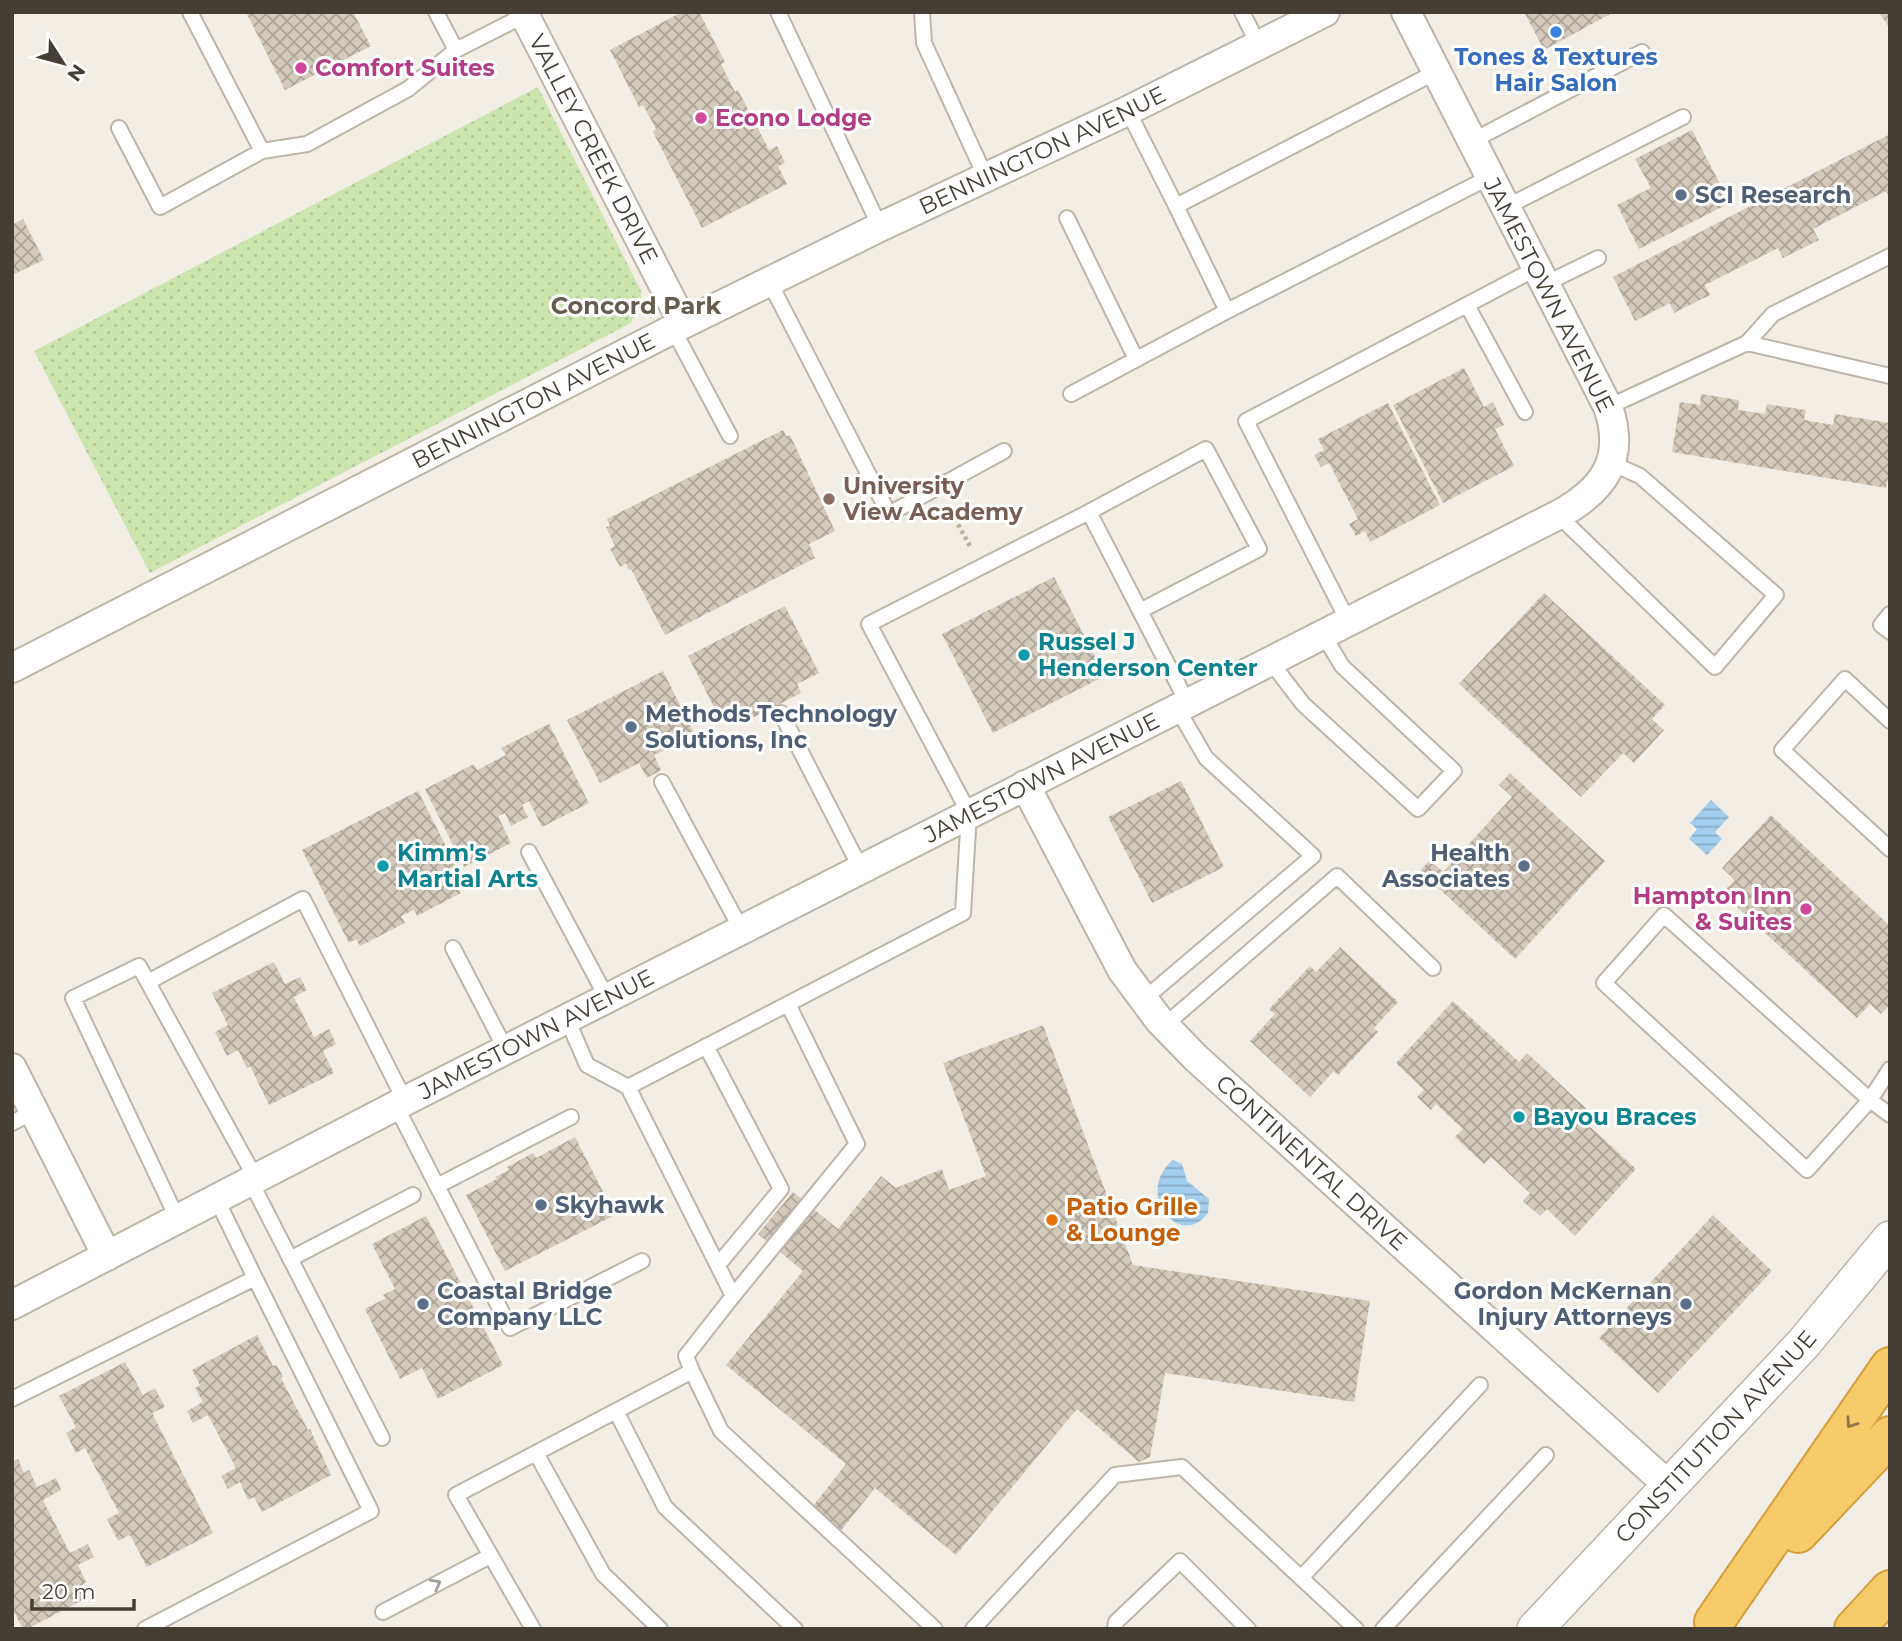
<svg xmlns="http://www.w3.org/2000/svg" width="1902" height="1641" font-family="Montserrat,sans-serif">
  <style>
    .grass { fill: url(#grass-dots) }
    .water { fill: url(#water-rules) }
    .building { fill: url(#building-cross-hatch) }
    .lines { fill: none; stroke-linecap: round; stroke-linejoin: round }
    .service-casing { stroke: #bdb6a8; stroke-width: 18 }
    .minor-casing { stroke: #bdb6a8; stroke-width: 32 }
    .tertiary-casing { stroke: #bdb6a8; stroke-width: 38 }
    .motorway-casing { stroke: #d69e3b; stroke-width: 42 }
    .path { stroke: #beb19a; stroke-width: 4.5; stroke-dasharray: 3.5 3.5; stroke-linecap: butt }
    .service { stroke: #fff; stroke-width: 14 }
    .minor { stroke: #fff; stroke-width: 28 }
    .tertiary { stroke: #fff; stroke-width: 35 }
    .motorway { stroke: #f7ca6a; stroke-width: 38 }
    .oneway { stroke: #8c764a }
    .oneway2 { stroke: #a29e9a }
    .shop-dot { fill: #3f7fe0; stroke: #fff; stroke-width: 2.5 }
    .hotel-dot { fill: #d1479c; stroke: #fff; stroke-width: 2.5 }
    .service-dot { fill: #5c6f8a; stroke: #fff; stroke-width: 2.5 }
    .education-dot { fill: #8d6e63; stroke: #fff; stroke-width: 2.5 }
    .culture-dot { fill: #0f9aa8; stroke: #fff; stroke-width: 2.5 }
    .food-dot { fill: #e8710a; stroke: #fff; stroke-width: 2.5 }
    .labels { text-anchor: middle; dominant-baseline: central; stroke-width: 6; stroke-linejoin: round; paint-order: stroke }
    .shop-label { font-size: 23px; font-weight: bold; fill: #366cbe; stroke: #fff }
    .hotel-label { font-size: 23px; font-weight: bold; fill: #b23c85; stroke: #fff; text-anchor: start }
    .street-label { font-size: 23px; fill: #443e35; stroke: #fff }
    .service-label { font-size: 23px; font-weight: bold; fill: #4e5e75; stroke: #fff; text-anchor: start }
    .education-label { font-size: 23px; font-weight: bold; fill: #785e54; stroke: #fff; text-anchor: start }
    .culture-label { font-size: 23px; font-weight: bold; fill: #0d838f; stroke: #fff; text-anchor: start }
    .food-label { font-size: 23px; font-weight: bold; fill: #c56008; stroke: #fff; text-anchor: start }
    .neighbourhood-label { font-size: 24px; font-weight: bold; fill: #665c4d; stroke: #fff }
  </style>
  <defs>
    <pattern id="grass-dots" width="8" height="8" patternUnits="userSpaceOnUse" patternTransform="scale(1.75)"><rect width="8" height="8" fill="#cce5af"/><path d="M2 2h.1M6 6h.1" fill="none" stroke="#b0c697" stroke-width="1.8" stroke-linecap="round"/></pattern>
    <pattern id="water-rules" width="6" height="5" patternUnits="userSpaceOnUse" patternTransform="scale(1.75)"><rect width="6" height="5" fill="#a3ceed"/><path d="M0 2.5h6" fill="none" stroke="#86a9c1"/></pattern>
    <pattern id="building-cross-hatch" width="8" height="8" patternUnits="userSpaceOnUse" patternTransform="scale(1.75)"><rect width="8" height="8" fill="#d3cabb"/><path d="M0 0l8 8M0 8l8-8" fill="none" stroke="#ada599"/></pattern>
  </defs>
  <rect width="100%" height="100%" fill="#f2eee5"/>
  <path class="grass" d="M538 87 641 291V301L631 323 150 573 34 351Z"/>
  <path class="water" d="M1711 800 1729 817 1715 832 1722 839 1707 855 1689 839 1697 829 1690 823Z
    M1173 1160 1182 1164 1187 1181 1209 1199 1208 1213C1180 1251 1133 1193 1173 1160Z"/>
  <path class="building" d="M246 12H353L371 46 285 90Z
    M682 12H699L725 62 721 64 735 92 738 90 769 150 777 146 785 163 778 166 787 184 702 228 653 132 656 129 643 105 639 107 610 50Z
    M1524 12H1614L1544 50Z
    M1878 12H1890V28Z
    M1692 130 1730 203 1639 249 1617 205 1651 188 1635 159Z
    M1890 134V198L1886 191 1813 229 1819 240 1783 258 1778 248 1705 285 1710 295 1674 313 1670 303 1635 321 1613 277Z
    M23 219 44 260 12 275V225Z
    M1464 368 1484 407 1493 402 1504 425 1495 429 1514 466 1443 503 1393 405Z
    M1701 394 1739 400 1738 410 1765 414 1767 404 1806 410 1804 420 1833 425 1835 414 1890 423V467L1886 488 1672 452 1680 402 1700 405Z
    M1388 403 1440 505 1370 542 1365 531 1356 536 1349 524 1358 519 1329 463 1321 467 1314 455 1324 450 1318 439Z
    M783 430 786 436 790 435 835 531 809 544 815 558 665 635 631 569 629 570 626 563 620 567 610 549 615 546 606 527 610 526 607 519Z
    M1054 577 1105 676 993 733 942 634Z
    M1544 593 1665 705 1652 719 1664 730 1634 763 1623 753 1581 797 1459 684Z
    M785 606 819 673 797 684 801 693 752 718 747 708 721 721 688 656Z
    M663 671 695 735 654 755 661 770 647 778 639 763 600 783 567 720Z
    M549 724 589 803 542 827 529 801 522 805 528 817 511 826 505 813 498 816 511 843 464 867 425 789 474 764 477 770 506 755 501 748Z
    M1510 773 1605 861 1515 959 1420 871 1430 860 1443 872 1512 797 1499 785Z
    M1181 781 1224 867 1152 903 1108 817Z
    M418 791 464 882 457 886 461 893 417 916 414 910 401 916 405 923 360 946 356 939 349 943 302 850Z
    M1771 815 1890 926V1005L1881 1014 1870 1004 1857 1018 1722 893 1735 880 1722 868Z
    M1340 947 1398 1002 1374 1028 1378 1032 1338 1075 1334 1071 1310 1097 1250 1041 1275 1014 1269 1009 1310 966 1316 972Z
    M274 962 285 984 300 977 307 990 294 997 314 1037 329 1029 336 1044 323 1051 334 1073 269 1105 250 1066 247 1068 238 1050 227 1056 215 1032 228 1025 212 993Z
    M1453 1001 1519 1062 1527 1053 1591 1113 1584 1121 1636 1169 1575 1236 1547 1209 1540 1216 1523 1201 1530 1193 1491 1157 1484 1164 1455 1137 1463 1129 1436 1104 1431 1110 1417 1097 1424 1090 1396 1063Z
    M1043 1025 1133 1265 1370 1301 1354 1402 1165 1373 1150 1457 1139 1462 1077 1409 956 1555 875 1488 839 1533 810 1510 846 1464 726 1365 803 1271 758 1234 793 1192 838 1229 881 1176 896 1188 942 1169 949 1190 986 1176 943 1063Z
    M575 1137 615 1215 505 1271 466 1195 497 1179 495 1177 509 1170 507 1167 533 1153 536 1158Z
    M1713 1215 1772 1271 1658 1393 1599 1338Z
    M426 1216 503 1365 438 1399 422 1368 400 1379 365 1309 386 1298 383 1295 395 1289 372 1244Z
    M257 1335 273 1366 277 1365 283 1377 281 1378 308 1430 310 1429 331 1475 262 1512 254 1497 248 1500 240 1482 228 1489 221 1476 236 1468 208 1415 193 1423 187 1411 203 1402 195 1388 200 1385 192 1370Z
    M125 1362 143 1395 155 1388 165 1407 152 1413 213 1533 147 1567 130 1535 118 1541 107 1519 119 1513 85 1448 76 1453 66 1433 76 1427 59 1396Z
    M18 1459 24 1473 29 1470 37 1487 56 1478 61 1490 43 1500 70 1553 88 1544 94 1557 78 1565 86 1582 82 1585 88 1597 27 1629H23L12 1608V1462Z"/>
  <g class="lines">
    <defs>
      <path id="service" d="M190 12 262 151 307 144 408 89 456 50 525 15
        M436 12 456 50
        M778 12 880 227
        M922 12 924 43 986 178
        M1242 12 1259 46
        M1436 72 1176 206 1227 311 1490 177
        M1128 111 1176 206
        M119 128 160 207 262 151
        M1472 141 1642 52
        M1506 207 1683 117
        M1067 218 1136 359
        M769 281 889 514 1004 451
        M1545 284 1598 258
        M1467 305 1525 412
        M673 329 730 436
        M1747 343 1890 376
        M1071 394 1227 311
        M1608 407 1747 343 1773 314 1890 256
        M1089 512 1206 449 1259 549 1140 611
        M1558 515 1715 667 1776 595 1640 476 1611 463
        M1890 614 1881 625 1890 632
        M1348 621 1246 421 1537 268
        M1270 661 1303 704 1418 809 1454 771 1342 666 1323 634
        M781 713 861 869
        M1890 721 1845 679 1782 750 1890 849
        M662 782 741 929
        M529 852 607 998
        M453 948 506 1050
        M148 982 303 899 405 1101
        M1143 1000 1313 856 1206 758 1177 708
        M567 1019 587 1065 628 1087
        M1164 1026 1337 876 1433 968
        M706 1046 781 1189 718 1265
        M1890 1069 1870 1100 1807 1170 1604 983 1664 915 1870 1100 1890 1115
        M396 1106 510 1328 642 1261
        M12 1123 34 1111
        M251 1182 382 1438
        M437 1186 571 1117
        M178 1220 73 998 139 966 256 1179
        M290 1259 413 1195
        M733 1296 857 1144 788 1004
        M692 1371 721 1431 935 1629
        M12 1399 255 1278 217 1200
        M616 1411 692 1371 686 1356 733 1296 628 1087 963 913 969 813 869 624 1089 512 1187 702
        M536 1453 603 1574 660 1629
        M1301 1578 1480 1385
        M383 1612 490 1556
        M145 1629 371 1511 255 1278
        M533 1629 456 1495 616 1411 665 1507 795 1629
        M973 1629 1115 1475 1182 1467 1356 1629
        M1115 1629 1116 1622 1180 1561 1248 1629
        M1383 1629 1546 1455"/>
      <g id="minor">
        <path id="s1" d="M523 12 683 323"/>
        <path id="s2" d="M12 668 673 329 880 227 1123 113 1325 12"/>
        <path id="s3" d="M1025 785 1122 970 1159 1020 1196 1058 1668 1485"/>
        <path d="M12 1068 107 1256"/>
        <path id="s4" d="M12 1305 405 1101 1558 515C1604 490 1626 459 1608 407L1406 12"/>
      </g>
      <g id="tertiary">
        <path id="s5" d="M1535 1629 1803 1344 1890 1239"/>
      </g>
      <path id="motorway" d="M1798 1533 1890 1436
        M1714 1622 1890 1367
        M1854 1629 1890 1590"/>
    </defs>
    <use href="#service" class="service-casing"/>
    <use href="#minor" class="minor-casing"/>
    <use href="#tertiary" class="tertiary-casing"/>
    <use href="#motorway" class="motorway-casing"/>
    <path class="path" d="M948 506 971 548"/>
    <use href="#service" class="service"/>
    <use href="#minor" class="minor"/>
    <use href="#tertiary" class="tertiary"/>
    <use href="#motorway" class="motorway"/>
  </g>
  <defs><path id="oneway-chevron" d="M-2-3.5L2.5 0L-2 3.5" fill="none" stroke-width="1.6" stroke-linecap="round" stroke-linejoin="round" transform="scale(1.75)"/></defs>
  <use class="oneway" href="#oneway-chevron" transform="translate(1851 1423) rotate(124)"/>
  <use class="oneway2" href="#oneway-chevron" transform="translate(436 1584) rotate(-28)"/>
  <circle class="shop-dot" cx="1556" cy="32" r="7"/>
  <g class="hotel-dot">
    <circle cx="301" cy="68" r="7"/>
    <circle cx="701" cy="118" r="7"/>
    <circle cx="1806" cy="909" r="7"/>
  </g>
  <g class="service-dot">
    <circle cx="1681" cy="195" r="7"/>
    <circle cx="631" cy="727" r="7"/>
    <circle cx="1524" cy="866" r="7"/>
    <circle cx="541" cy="1205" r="7"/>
    <circle cx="423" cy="1304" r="7"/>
    <circle cx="1686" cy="1304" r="7"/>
  </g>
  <circle class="education-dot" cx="829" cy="499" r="7"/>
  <g class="culture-dot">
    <circle cx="1024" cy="655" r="7"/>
    <circle cx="383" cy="866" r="7"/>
    <circle cx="1519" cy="1117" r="7"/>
  </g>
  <circle class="food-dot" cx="1052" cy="1220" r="7"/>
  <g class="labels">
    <g class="shop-label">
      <text x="1556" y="57">Tones &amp; Textures<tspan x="1556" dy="26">Hair Salon</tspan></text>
    </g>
    <g class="hotel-label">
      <text x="315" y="68">Comfort Suites</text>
      <text x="715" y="118">Econo Lodge</text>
      <text x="1792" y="896" text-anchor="end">Hampton Inn<tspan x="1792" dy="26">&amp; Suites</tspan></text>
    </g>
    <g class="street-label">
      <text stroke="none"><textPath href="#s1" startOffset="154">VALLEY CREEK DRIVE</textPath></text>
      <text stroke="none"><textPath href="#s2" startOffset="1153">BENNINGTON AVENUE</textPath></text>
      <text transform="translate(1549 295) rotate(63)">JAMESTOWN AVENUE</text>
      <text stroke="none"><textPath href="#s2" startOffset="586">BENNINGTON AVENUE</textPath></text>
      <text stroke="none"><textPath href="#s4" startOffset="1157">JAMESTOWN AVENUE</textPath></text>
      <text stroke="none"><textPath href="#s4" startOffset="590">JAMESTOWN AVENUE</textPath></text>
      <text stroke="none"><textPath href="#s3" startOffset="480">CONTINENTAL DRIVE</textPath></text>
      <text stroke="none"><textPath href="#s5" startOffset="264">CONSTITUTION AVENUE</textPath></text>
    </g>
    <g class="service-label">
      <text x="1695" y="195">SCI Research</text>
      <text x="645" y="714">Methods Technology<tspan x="645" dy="26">Solutions, Inc</tspan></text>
      <text x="1510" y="853" text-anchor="end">Health<tspan x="1510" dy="26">Associates</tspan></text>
      <text x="555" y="1205">Skyhawk</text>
      <text x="437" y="1291">Coastal Bridge<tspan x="437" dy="26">Company LLC</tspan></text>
      <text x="1672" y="1291" text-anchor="end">Gordon McKernan<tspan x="1672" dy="26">Injury Attorneys</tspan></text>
    </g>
    <g class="education-label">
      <text x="843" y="486">University<tspan x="843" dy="26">View Academy</tspan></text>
    </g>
    <g class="culture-label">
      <text x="1038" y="642">Russel J<tspan x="1038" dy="26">Henderson Center</tspan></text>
      <text x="397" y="853">Kimm's<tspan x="397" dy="26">Martial Arts</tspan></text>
      <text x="1533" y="1117">Bayou Braces</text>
    </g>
    <g class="food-label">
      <text x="1066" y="1207">Patio Grille<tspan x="1066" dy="26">&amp; Lounge</tspan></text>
    </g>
    <g class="neighbourhood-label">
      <text x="636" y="305">Concord Park</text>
    </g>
  </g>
  <rect width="1902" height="1641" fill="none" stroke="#443e35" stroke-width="28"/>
  <g transform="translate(63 63) rotate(126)" stroke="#ffffff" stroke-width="5" paint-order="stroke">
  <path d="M0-5L12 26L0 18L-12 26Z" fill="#443e35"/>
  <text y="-10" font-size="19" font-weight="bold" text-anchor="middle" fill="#443e35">N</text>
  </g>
  <path d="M32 1599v10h102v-10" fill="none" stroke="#443e35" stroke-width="3.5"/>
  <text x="42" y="1599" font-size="21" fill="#443e35" stroke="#ffffff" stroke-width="5" paint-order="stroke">20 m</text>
</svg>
